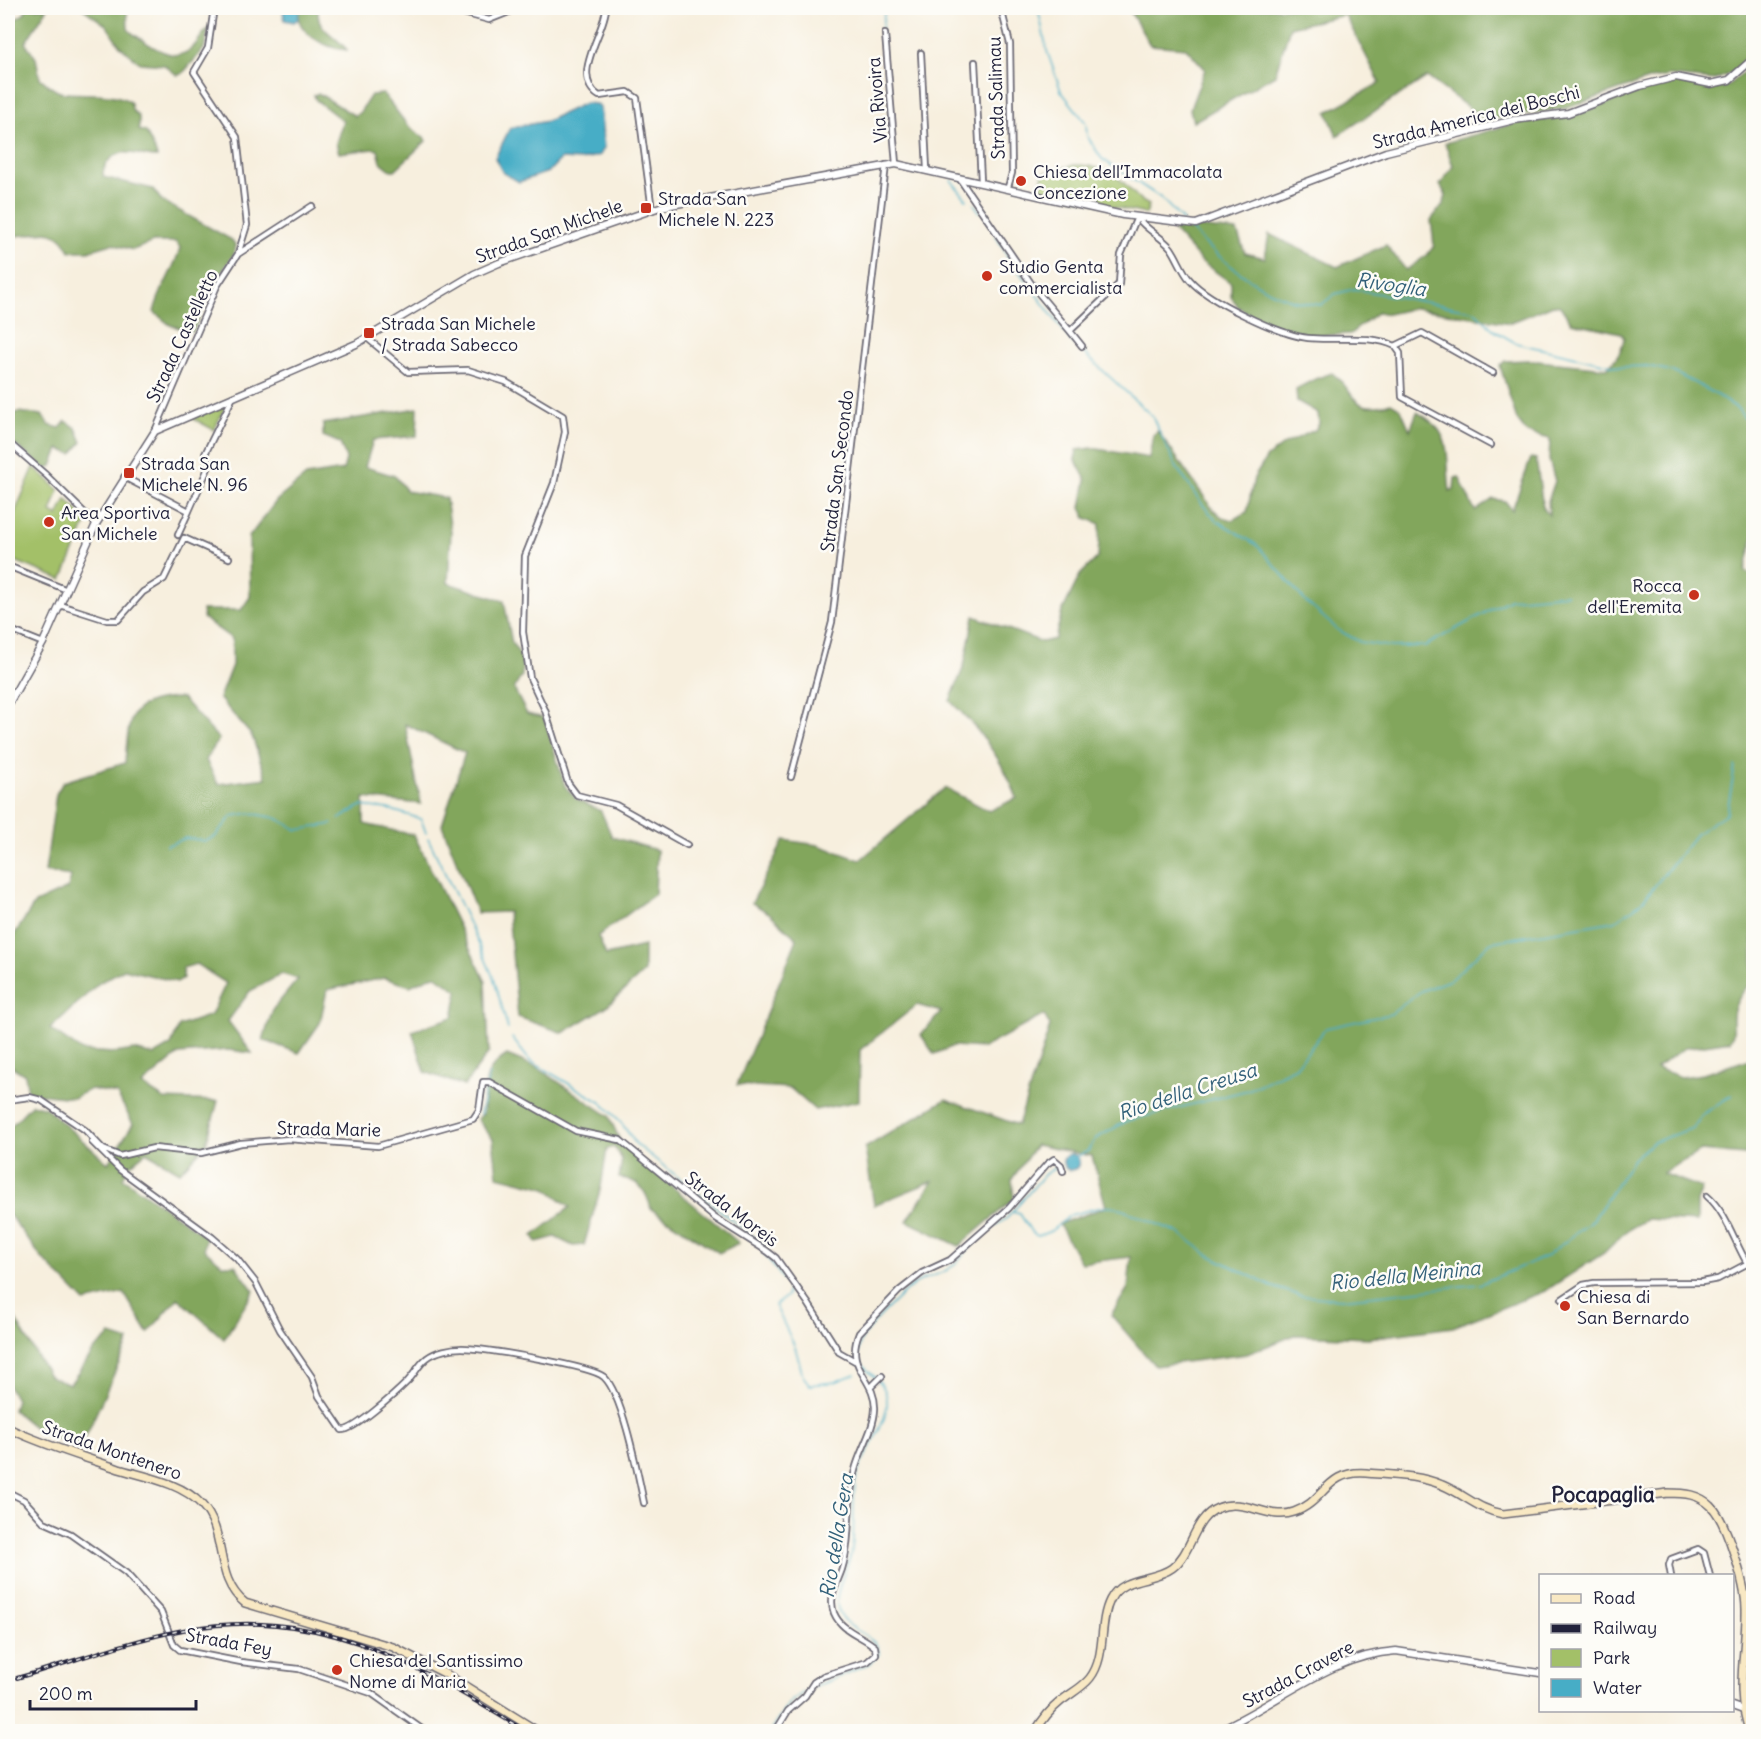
<svg xmlns="http://www.w3.org/2000/svg" width="1761" height="1739" font-family="Delius,sans-serif">
  <style>
    .green { fill: #a3c068; stroke: #627152; stroke-width: 1.5 }
    .forest { fill: #82a65c; stroke: #52644c; stroke-width: 1.5; fill-rule: evenodd }
    .water { fill: #47adc6; stroke: #346880; stroke-width: 1.5 }
    .lines { fill: none; stroke-linecap: round; stroke-linejoin: round }
    .stream { stroke: #47adc6; stroke-width: 1.5 }
    .minor-casing { stroke: #6d6a74; stroke-width: 8 }
    .tertiary-casing { stroke: #6d6a74; stroke-width: 9 }
    .secondary-casing { stroke: #6d6a74; stroke-width: 10 }
    .minor { stroke: #fff; stroke-width: 4.5 }
    .tertiary { stroke: #fff; stroke-width: 6 }
    .secondary { stroke: #f8e8c3; stroke-width: 7 }
    .rail-casing { stroke: #22223b; stroke-width: 4 }
    .rail { stroke: #fdfcf7; stroke-width: 1.5; stroke-dasharray: 4.5; stroke-linecap: butt }
    .poi-dot { fill: #c8321e; stroke: #fdfcf7; stroke-width: 2 }
    .labels { text-anchor: middle; dominant-baseline: central; stroke-width: 5; stroke-linejoin: round; paint-order: stroke }
    .street-label { font-size: 18px; fill: #22223b; stroke: #fdfcf7 }
    .poi-label { font-size: 18px; fill: #22223b; stroke: #fdfcf7; text-anchor: start }
    .water-label { font-size: 20px; font-style: italic; fill: #33617a; stroke: #fdfcf7 }
    .quarter-label { font-size: 21px; font-weight: bold; fill: #22223b; stroke: #fdfcf7 }
  </style>
  <rect width="100%" height="100%" fill="#fdfcf7"/>
  <filter id="ink" filterUnits="userSpaceOnUse"><feTurbulence type="fractalNoise" baseFrequency=".0167" numOctaves="2"/><feDisplacementMap in="SourceGraphic" scale="12" xChannelSelector="R" yChannelSelector="G"/><feConvolveMatrix kernelMatrix="1 2 1 2 8 2 1 2 1" color-interpolation-filters="sRGB"/></filter>
  <filter id="wash" filterUnits="userSpaceOnUse"><feTurbulence type="fractalNoise" baseFrequency=".008" numOctaves="4" result="noise"/><feDisplacementMap in="SourceGraphic" scale="24" xChannelSelector="R" yChannelSelector="G"/><feGaussianBlur stdDeviation="1.35" result="paint"/><feColorMatrix in="noise" values="0 0 0 0 0 0 0 0 0 0 0 0 0 0 0 0 0 1.4 0 .05"/><feComposite in="paint" operator="in"/></filter>
  <g filter="url(#wash)">
    <rect width="100%" height="100%" fill="#f7efde"/>
    <path class="green" d="M1074 165C1094 165 1112 170 1127 186 1135 194 1138 200 1149 205L1146 214 1040 191 1043 173Z
      M227 403 214 430 192 418Z
      M34 467 59 490 51 512 58 516 66 499 87 521 62 580 8 558V529Z"/>
    <path class="forest" d="M27 8H48L25 43 36 58 40 78C46 83 53 90 60 92 78 96 117 90 131 103L132 110 139 117V130L146 132C150 141 155 148 157 157 138 157 121 144 107 163 104 168 103 170 103 177L153 189 162 201 232 240 236 246 234 254 213 285 193 332 170 325 154 312C159 289 174 271 180 248L176 242H153L133 250 112 244 88 251H70C54 219 35 238 8 236V12L14 20 24 14Z
      M82 8H127L128 29 132 33C146 42 170 62 187 52 197 47 201 34 209 27L204 49 182 74 177 75 164 65 140 63 120 46 107 26Z
      M297 8H319C313 28 337 36 347 50 324 48 296 33 297 8Z
      M1128 8H1753V53L1736 71 1715 80 1669 76 1651 79 1567 108 1485 120 1427 77 1337 136 1327 112 1380 83 1345 15 1290 27 1275 75 1193 122 1190 109 1205 69 1186 48 1150 45Z
      M1753 64 1754 536 1745 571 1754 576 1753 980C1744 990 1733 1003 1733 1018 1733 1028 1735 1032 1730 1041L1685 1048 1656 1068 1681 1077 1703 1074 1753 1058 1754 1156 1701 1151 1662 1173 1702 1188 1697 1202V1222L1647 1219 1626 1231 1604 1253 1545 1291 1453 1327 1369 1338 1295 1335 1247 1354 1155 1366 1111 1315 1128 1288 1131 1257 1081 1263 1059 1224 1106 1207 1092 1156 1036 1145 1012 1179 1014 1199 959 1246 907 1221 933 1181 874 1205 865 1148 946 1099 1018 1125 1050 1026 1044 1015 983 1048 954 1046 934 1054 921 1035 941 1012 917 1005 860 1050 859 1101 815 1110 790 1088 737 1085 797 939 769 913 752 903 784 840 818 845 860 860 945 788 989 811 1017 798C1004 762 978 727 950 701L964 666 974 616 1042 642 1055 639 1062 612 1080 575 1098 557 1100 524 1086 518 1081 508 1086 480 1075 459 1077 450 1092 448 1149 458 1153 435 1158 431 1212 508 1222 517 1232 520 1247 512 1254 478 1267 457 1285 444 1315 430 1319 424 1318 413 1297 401 1296 389 1315 379 1332 373C1358 392 1349 415 1391 403L1401 409 1410 430 1417 412C1455 433 1445 454 1450 491L1454 489 1455 478 1459 477 1475 511 1493 499 1505 501 1512 510 1531 458 1536 459 1543 507 1549 515 1548 501 1555 481 1549 460 1550 439 1527 433 1517 420 1500 366 1505 361 1527 360 1607 368C1616 359 1622 351 1624 338L1621 333 1571 322 1560 306 1553 305 1510 323 1415 308 1388 314 1378 312 1350 334 1311 336 1261 321 1238 307 1231 297V283L1202 262 1174 231 1176 225 1237 231 1245 253 1265 258 1269 234 1337 267 1386 245 1406 270 1427 255 1434 246 1431 220 1444 203 1446 195 1440 185 1453 166 1445 143 1516 123 1569 117 1661 84 1678 81 1705 87 1728 85Z
      M318 93 355 116 360 112 371 95 383 94C397 109 406 129 424 137L426 141 395 170H391L381 162 378 150 374 149 339 153 336 143 343 121 316 100 314 95Z
      M418 408 417 436 373 440 365 467 395 476 407 491 446 498 451 532 448 583 504 601 512 643 522 658V675L514 689 527 714 544 718 565 786 576 799 601 811 612 837 657 850 655 894 598 936 606 955 644 946V972L606 1007 563 1033 518 1017 508 912 477 913 442 825 465 753 405 724 421 804 364 798V824L414 835 486 982 489 1052 464 1086 425 1072 412 1031 453 1017 458 991 435 975 410 986 384 978 327 990 320 1023 299 1053 263 1040 273 1009 298 979 282 974 250 991 228 1021 252 1053 228 1050 179 1054 142 1085 164 1099 218 1101 206 1144 180 1172 146 1152 129 1166 123 1178 206 1237 204 1249 223 1265H235L254 1291 224 1339 178 1298 148 1333 124 1293 85 1302 41 1257 8 1213V1129L32 1104 46 1108 108 1163 133 1124 117 1094 91 1089 73 1098 28 1093 25 1075 8 1064V944L35 903 68 888 71 876 45 872 56 794 63 782 125 763C129 717 127 699 182 698L219 739 206 760 218 784 266 778 252 736 219 698 232 665V639L203 618 202 610H241L250 597 249 537 277 500 306 476 343 470 346 459 340 443 323 436V424ZM196 964 226 983 211 1015 179 1026 171 1045 154 1055 134 1050 115 1053 82 1051 50 1029 99 983 124 969 177 982 183 978V968Z
      M18 412 42 415 49 425 60 428 66 421 76 428 82 442 72 454 59 449 52 466 47 469 43 467 8 439V417Z
      M507 1055 536 1067 609 1116 621 1143 739 1243 719 1253 651 1209C647 1192 639 1179 619 1178L622 1159 614 1147 607 1149 601 1187 584 1245 573 1246 555 1237 537 1242 533 1236 570 1207 546 1188 497 1176 493 1139 477 1119 483 1114C487 1085 480 1072 507 1055Z
      M8 1307 49 1376 70 1384 95 1349 111 1335 129 1341 80 1449 35 1428 13 1410 16 1400 8 1385Z"/>
    <path class="water" d="M283 8H300L298 19 294 22 284 20Z
      M585 103 596 104 600 107 604 148 600 155 581 160 561 159 548 172 519 182 503 173 495 158 510 128 547 121Z
      M1063 1162a8 8 0 1 1 16 0a8 8 0 1 1-16 0Z"/>
    <g class="lines">
      <path class="stream" d="M1038 8 1047 51 1061 91 1086 123 1087 136 1102 159 1161 198 1183 221
        M882 28 885 8
        M951 180 967 200
        M974 204 980 212
        M1188 226C1213 254 1254 288 1289 299 1299 303 1311 303 1321 305L1335 294 1354 289 1474 311 1495 331 1516 343 1620 367 1647 366 1671 371 1710 391 1737 408 1754 430
        M996 236 1008 257 1072 342 1152 416 1177 468 1202 504 1216 520 1257 545 1305 601 1338 630 1360 642 1392 647 1425 646 1510 599 1567 594
        M339 819 361 806 388 809 421 819 426 833
        M428 838 478 942 494 979 508 1029
        M166 846 186 838 205 841 215 837 232 816 250 813 276 818 298 830 332 824
        M512 1038 530 1061 602 1103 620 1121 636 1144 765 1246
        M480 1115 489 1074
        M1076 1157 1088 1151 1095 1139 1127 1121 1248 1090 1296 1067 1326 1028 1391 1014 1421 991 1450 980 1491 942 1615 921 1641 903 1697 833 1727 813 1735 766
        M1013 1212 1020 1214 1032 1233 1038 1236 1051 1231 1070 1215 1101 1207H1116L1179 1233 1207 1254 1270 1286 1302 1296 1342 1299 1480 1284 1547 1256 1593 1220 1634 1158 1653 1142 1693 1128 1704 1113 1732 1095
        M983 1234 1007 1218 1045 1174 1058 1166
        M763 1252 789 1287 787 1296 775 1305 795 1347 803 1376 810 1385 835 1382 855 1374
        M814 1687 869 1664 879 1654C879 1631 837 1633 837 1601 837 1584 849 1566 852 1549 856 1523 850 1497 858 1472 865 1452 886 1425 887 1405 889 1368 843 1375 863 1337 868 1327 908 1287 918 1282 927 1277 938 1275 947 1270 959 1263 969 1247 979 1237
        M770 1732 789 1703 804 1692"/>
    </g>
  </g>
  <g filter="url(#ink)">
    <g class="lines">
      <defs>
        <path id="minor" d="M427 8 452 10 489 20 519 8
          M606 8C605 33 569 76 599 96L628 92 637 98 652 210
          M1001 8 1010 44 1012 173 1008 187
          M885 34 896 164
          M921 53 927 169
          M975 62 981 181
          M959 178 1035 289 1070 331 1119 284 1121 255 1137 217C1146 230 1161 236 1171 248 1178 258 1182 271 1190 280 1208 301 1280 335 1308 338 1335 341 1371 334 1395 346L1400 353 1402 397 1491 445
          M238 254 312 206
          M1070 331 1082 346
          M367 338 408 372 468 370 506 382 563 416 565 432 554 483 525 556 523 632 530 678 545 710 568 783 577 795 616 805 687 845
          M1395 346 1422 333 1493 373
          M155 431 217 286 238 254 247 225 237 137 194 72 208 48 214 8
          M8 442 46 475 96 524
          M124 477 189 511 209 466 205 454 233 397
          M178 535 189 511
          M8 566 67 590
          M60 605 107 620H118L143 592 164 579 184 538 229 558
          M8 629 43 643
          M791 777 832 622 886 165
          M8 1100 29 1097 41 1100 85 1130 103 1149 120 1156 154 1148 201 1153 241 1143 289 1139 378 1146 473 1119 479 1110 483 1082H489L576 1131 620 1140 715 1218 767 1251 776 1258 808 1303 839 1352 855 1361
          M92 1142 120 1170 212 1237 237 1259 256 1283 280 1330 312 1377 319 1396 342 1430C353 1432 397 1392 407 1382 414 1375 419 1364 427 1358 436 1351 451 1348 462 1348 482 1348 592 1366 604 1377 623 1395 638 1475 644 1503
          M1707 1196C1726 1212 1734 1241 1747 1263
          M1562 1299 1583 1285 1594 1283 1702 1282 1718 1279 1754 1260
          M871 1387 882 1376
          M8 1492 24 1500 44 1522 71 1534 126 1573 161 1612 174 1645 180 1650 241 1662 299 1669 371 1693 426 1732
          M1671 1576 1669 1565 1671 1559 1698 1549 1704 1553 1710 1576
          M775 1732 788 1711 805 1696 814 1682 823 1676 867 1662 876 1654 875 1647C862 1635 842 1632 834 1613 828 1597 837 1584 842 1569 852 1537 846 1503 855 1470 860 1450 874 1430 875 1409 876 1378 844 1369 859 1333L899 1291 922 1273 950 1260 1009 1208 1047 1164 1054 1159 1061 1165 1063 1171"/>
        <path id="tertiary" d="M8 705 43 643 96 524 155 431 356 344 474 274 499 263 660 207 896 164 1123 215 1196 224 1386 152 1514 120 1568 113 1640 86 1676 77 1711 84 1729 80 1754 58
          M1732 1706 1743 1710
          M1214 1732C1274 1707 1329 1655 1396 1651L1540 1673"/>
        <path id="secondary" d="M8 1428C43 1445 81 1456 119 1469 146 1477 182 1483 202 1505 228 1533 213 1578 245 1603L393 1647 446 1674 539 1732
          M1035 1732C1042 1720 1051 1709 1061 1701 1071 1693 1082 1688 1090 1678 1107 1656 1098 1624 1110 1600 1122 1575 1153 1582 1172 1568 1193 1552 1193 1518 1218 1508 1245 1497 1268 1521 1294 1512 1325 1502 1325 1470 1366 1473 1390 1475 1420 1475 1442 1485 1464 1494 1479 1510 1503 1514L1668 1493C1684 1493 1699 1494 1711 1506 1727 1521 1746 1587 1746 1609 1747 1651 1734 1691 1750 1732"/>
      </defs>
      <use href="#minor" class="minor-casing"/>
      <use href="#tertiary" class="tertiary-casing"/>
      <use href="#secondary" class="secondary-casing"/>
      <use href="#minor" class="minor"/>
      <use href="#tertiary" class="tertiary"/>
      <use href="#secondary" class="secondary"/>
      <defs>
        <path id="rail" d="M17 1678C72 1662 127 1641 183 1630 323 1604 414 1664 527 1732"/>
      </defs>
      <use href="#rail" class="rail-casing"/>
      <use href="#rail" class="rail"/>
    </g>
  </g>
  <g class="poi-dot">
    <circle cx="1021" cy="181" r="6"/>
    <rect x="640" y="202" width="12" height="12" rx="3"/>
    <circle cx="987" cy="276" r="6"/>
    <rect x="363" y="327" width="12" height="12" rx="3"/>
    <rect x="123" y="467" width="12" height="12" rx="3"/>
    <circle cx="49" cy="522" r="6"/>
    <circle cx="1694" cy="595" r="6"/>
    <circle cx="1565" cy="1306" r="6"/>
    <circle cx="337" cy="1670" r="6"/>
  </g>
  <g class="labels">
    <g class="street-label">
      <text transform="translate(996 98) rotate(-92)">Strada Salimau</text>
      <text transform="translate(877 100) rotate(-95)">Via Rivoira</text>
      <text transform="translate(1476 117) rotate(-14)">Strada America dei Boschi</text>
      <text transform="translate(549 231) rotate(-20)">Strada San Michele</text>
      <text transform="translate(182 336) rotate(-65)">Strada Castelletto</text>
      <text transform="translate(837 471) rotate(-83)">Strada San Secondo</text>
      <text transform="translate(329 1129) rotate(1)">Strada Marie</text>
      <text transform="translate(732 1209) rotate(37)">Strada Moreis</text>
      <text transform="translate(112 1450) rotate(19)">Strada Montenero</text>
      <text transform="translate(229 1642) rotate(10)">Strada Fey</text>
      <text transform="translate(1298 1674) rotate(-28)">Strada Cravere</text>
    </g>
    <g class="poi-label">
      <text x="1033" y="171">Chiesa dell′Immacolata<tspan x="1033" dy="21">Concezione</tspan></text>
      <text x="658" y="198">Strada San<tspan x="658" dy="21">Michele N. 223</tspan></text>
      <text x="999" y="266">Studio Genta<tspan x="999" dy="21">commercialista</tspan></text>
      <text x="381" y="323">Strada San Michele<tspan x="381" dy="21">/ Strada Sabecco</tspan></text>
      <text x="141" y="463">Strada San<tspan x="141" dy="21">Michele N. 96</tspan></text>
      <text x="61" y="512">Area Sportiva<tspan x="61" dy="21">San Michele</tspan></text>
      <text x="1682" y="585" text-anchor="end">Rocca<tspan x="1682" dy="21">dell'Eremita</tspan></text>
      <text x="1577" y="1296">Chiesa di<tspan x="1577" dy="21">San Bernardo</tspan></text>
      <text x="349" y="1660">Chiesa del Santissimo<tspan x="349" dy="21">Nome di Maria</tspan></text>
    </g>
    <g class="water-label">
      <text transform="translate(1391 284) rotate(8)">Rivoglia</text>
      <text transform="translate(1187 1091) rotate(-18)">Rio della Creusa</text>
      <text transform="translate(1405 1275) rotate(-6)">Rio della Meinina</text>
      <text transform="translate(836 1536) rotate(-81)">Rio della Gera</text>
    </g>
    <g class="quarter-label">
      <text x="1603" y="1494">Pocapaglia</text>
    </g>
  </g>
  <rect width="1761" height="1739" fill="none" stroke="#fdfcf7" stroke-width="30"/>
  <rect x="1539" y="1574" width="195" height="138" fill="#fdfcf7" stroke="#a5a5ac" stroke-width="1.5"/>
  <rect x="1551" y="1594" width="30" height="9" fill="#f8e8c3" stroke="#a5a5ac" stroke-width="1.5"/>
  <text x="1593" y="1604" font-size="18" fill="#22223b">Road</text>
  <rect x="1551" y="1624" width="30" height="9" fill="#22223b" stroke="#a5a5ac" stroke-width="1.5"/>
  <text x="1593" y="1634" font-size="18" fill="#22223b">Railway</text>
  <rect x="1551" y="1649" width="30" height="18" fill="#a3c068" stroke="#a5a5ac" stroke-width="1.5"/>
  <text x="1593" y="1664" font-size="18" fill="#22223b">Park</text>
  <rect x="1551" y="1679" width="30" height="18" fill="#47adc6" stroke="#a5a5ac" stroke-width="1.5"/>
  <text x="1593" y="1694" font-size="18" fill="#22223b">Water</text>
  <path d="M30 1700v9h166v-9" fill="none" stroke="#22223b" stroke-width="3"/>
  <text x="39" y="1700" font-size="18" fill="#22223b" stroke="#fdfcf7" stroke-width="4.5" paint-order="stroke">200 m</text>
</svg>
